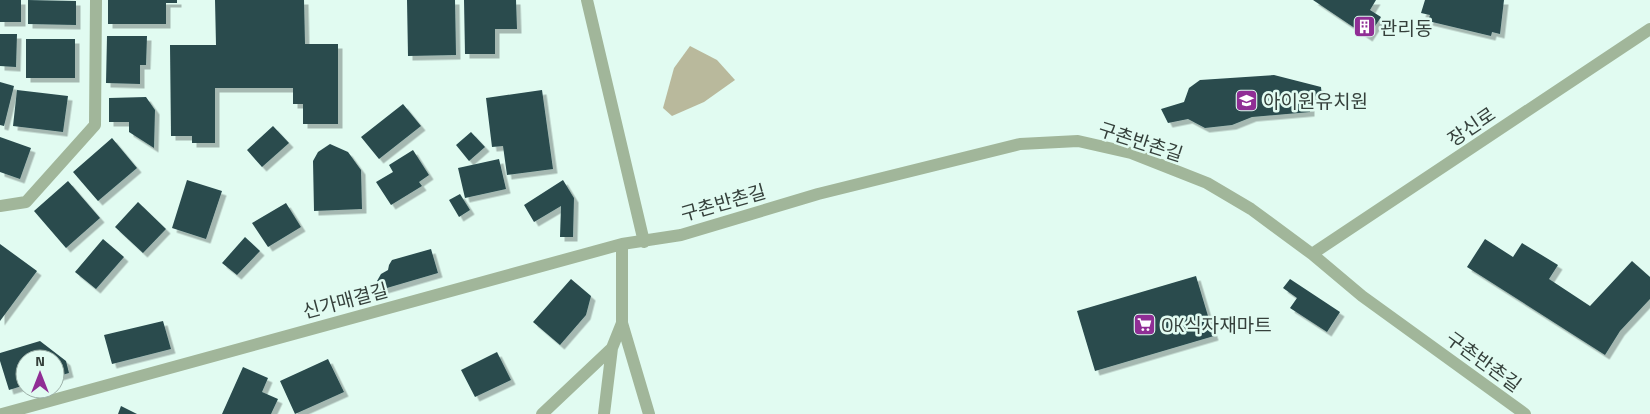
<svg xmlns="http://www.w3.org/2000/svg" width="1650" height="414" font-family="'Titillium Web','Noto Sans KR',sans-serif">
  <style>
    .forest { fill: #b9b99c }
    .building { fill: #294b4e; filter: url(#shadow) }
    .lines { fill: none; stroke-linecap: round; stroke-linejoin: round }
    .minor { stroke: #a1b69a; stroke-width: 12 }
    .labels { text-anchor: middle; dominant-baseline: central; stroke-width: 5; stroke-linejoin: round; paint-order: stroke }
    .poi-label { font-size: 19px; fill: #35403b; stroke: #e1fbf1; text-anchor: start }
    .street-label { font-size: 19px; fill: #35403b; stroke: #e1fbf1 }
  </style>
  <defs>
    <filter id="shadow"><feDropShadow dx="4.5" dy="4.5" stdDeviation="0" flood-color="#0004"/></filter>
  </defs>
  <rect width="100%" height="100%" fill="#e1fbf1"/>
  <path class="forest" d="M690 46 717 60 735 80 704 102 672 116 663 108 674 68Z"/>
  <path class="building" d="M0 0H21V22H0Z
    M28 0 76 1V25L28 24Z
    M108 0H177V3H166V24H108Z
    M215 0H304L305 44H338V124H303V104H293V88H215V143H192V136H171L170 45H216Z
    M407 0H455L456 55 408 56Z
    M464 0H516L517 29H495V54H465Z
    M1313 0H1376L1370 10 1381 17 1368 37Z
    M1425 0H1504L1500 34 1492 32 1491 36 1428 21 1430 15 1421 13Z
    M0 34H17L16 67 0 66Z
    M107 36H147L146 65H140V84L106 83Z
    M26 39H75V78H26Z
    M1274 75 1321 87 1322 97 1310 96V112L1252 117 1232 125 1205 128 1188 119 1168 123 1161 109 1184 102 1189 88 1200 80Z
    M0 82 14 86 4 126 0 125Z
    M17 90 68 96 63 132 13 126Z
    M542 90 553 169 507 175 503 146 492 147 486 98Z
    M146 97 155 110 154 148 129 132V122H109V98Z
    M403 104 421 126 379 159 361 137Z
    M273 126 289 143 262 167 247 150Z
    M471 132 485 147 469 161 456 145Z
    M0 137 31 148 20 179 0 172Z
    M112 138 137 168 98 201 73 172Z
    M330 144 348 152 361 170 362 209 314 211 313 161 318 152Z
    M413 150 429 175 419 182 422 186 391 205 376 182 393 172 389 165Z
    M499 159 506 189 465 198 458 168Z
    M187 180 222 191 206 239 172 228Z
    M563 180 574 198 573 237H560L561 206 534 222 524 205Z
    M68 181 100 218 66 248 34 211Z
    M460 194 470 210 459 217 449 200Z
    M138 202 166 229 143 253 115 227Z
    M286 203 301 227 268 247 252 223Z
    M245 237 260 251 237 275 222 263Z
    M103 239 124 257 96 289 75 272Z
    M1485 239 1513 257 1522 243 1558 265 1549 279 1590 306 1632 261 1650 277V299L1620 331 1605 355 1467 267Z
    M0 244 37 271 0 321Z
    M431 249 438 273 380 290 377 281 381 274 388 270 389 265 392 260Z
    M1196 276 1214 336 1095 371 1077 311Z
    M571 279 591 296 586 315 560 345 533 322Z
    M1290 279 1340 312 1327 332 1290 308 1297 298 1283 288Z
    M163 321 171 349 112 364 104 335Z
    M40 341 66 361 69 373 55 377V359H25V385L9 390 0 361V353Z
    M497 352 511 380 475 397 461 370Z
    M328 359 344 392 295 414 280 381Z
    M243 367 268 378 262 392 278 399 271 414H222Z
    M121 406 137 414H118Z"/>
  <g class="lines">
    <path class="minor" d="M587 0 644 242
      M0 206 26 202 95 125 96 0
      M1312 254 1650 29
      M622 323 649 414
      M2 414 622 244 681 235 818 194 1020 144 1078 141 1131 153 1207 183 1251 209 1312 254 1362 296 1525 414
      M542 414 612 348
      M604 414 612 348 622 323V244"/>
  </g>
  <defs>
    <symbol id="building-square" viewBox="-11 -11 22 22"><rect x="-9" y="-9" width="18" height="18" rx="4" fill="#902e95" stroke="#e1fbf1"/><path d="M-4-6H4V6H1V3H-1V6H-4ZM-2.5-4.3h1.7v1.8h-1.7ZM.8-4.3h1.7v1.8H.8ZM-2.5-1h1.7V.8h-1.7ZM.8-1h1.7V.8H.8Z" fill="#fff"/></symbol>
    <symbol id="school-square" viewBox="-11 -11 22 22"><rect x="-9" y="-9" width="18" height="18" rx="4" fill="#902e95" stroke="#e1fbf1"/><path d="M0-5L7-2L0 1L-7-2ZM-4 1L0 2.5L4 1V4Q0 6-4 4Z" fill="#fff"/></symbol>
    <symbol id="supermarket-square" viewBox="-11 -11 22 22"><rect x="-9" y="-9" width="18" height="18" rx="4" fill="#902e95" stroke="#e1fbf1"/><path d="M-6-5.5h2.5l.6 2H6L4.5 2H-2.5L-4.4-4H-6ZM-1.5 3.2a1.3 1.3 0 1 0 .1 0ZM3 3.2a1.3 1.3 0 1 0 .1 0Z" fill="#fff"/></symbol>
  </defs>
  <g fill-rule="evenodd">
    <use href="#building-square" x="1352" y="14" width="25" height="25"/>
    <use href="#school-square" x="1234" y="88" width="25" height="25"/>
    <use href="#supermarket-square" x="1132" y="312" width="25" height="25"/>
  </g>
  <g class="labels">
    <g class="poi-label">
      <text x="1380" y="27">관리동</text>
      <text x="1263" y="100">아이원유치원</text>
      <text x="1161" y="324">OK식자재마트</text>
    </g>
    <g class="street-label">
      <text transform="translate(1471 126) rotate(-34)">장신로</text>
      <text transform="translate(1141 141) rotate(18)">구촌반촌길</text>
      <text transform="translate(723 202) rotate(-16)">구촌반촌길</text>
      <text transform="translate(345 300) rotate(-15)">신가매결길</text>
      <text transform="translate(1484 361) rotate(36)">구촌반촌길</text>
    </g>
  </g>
  <g transform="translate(40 374)"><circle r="24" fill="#e1fbf1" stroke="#9cb0a8"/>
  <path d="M0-4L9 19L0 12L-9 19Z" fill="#902e95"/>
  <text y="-8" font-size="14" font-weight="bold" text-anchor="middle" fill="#35403b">N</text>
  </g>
</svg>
